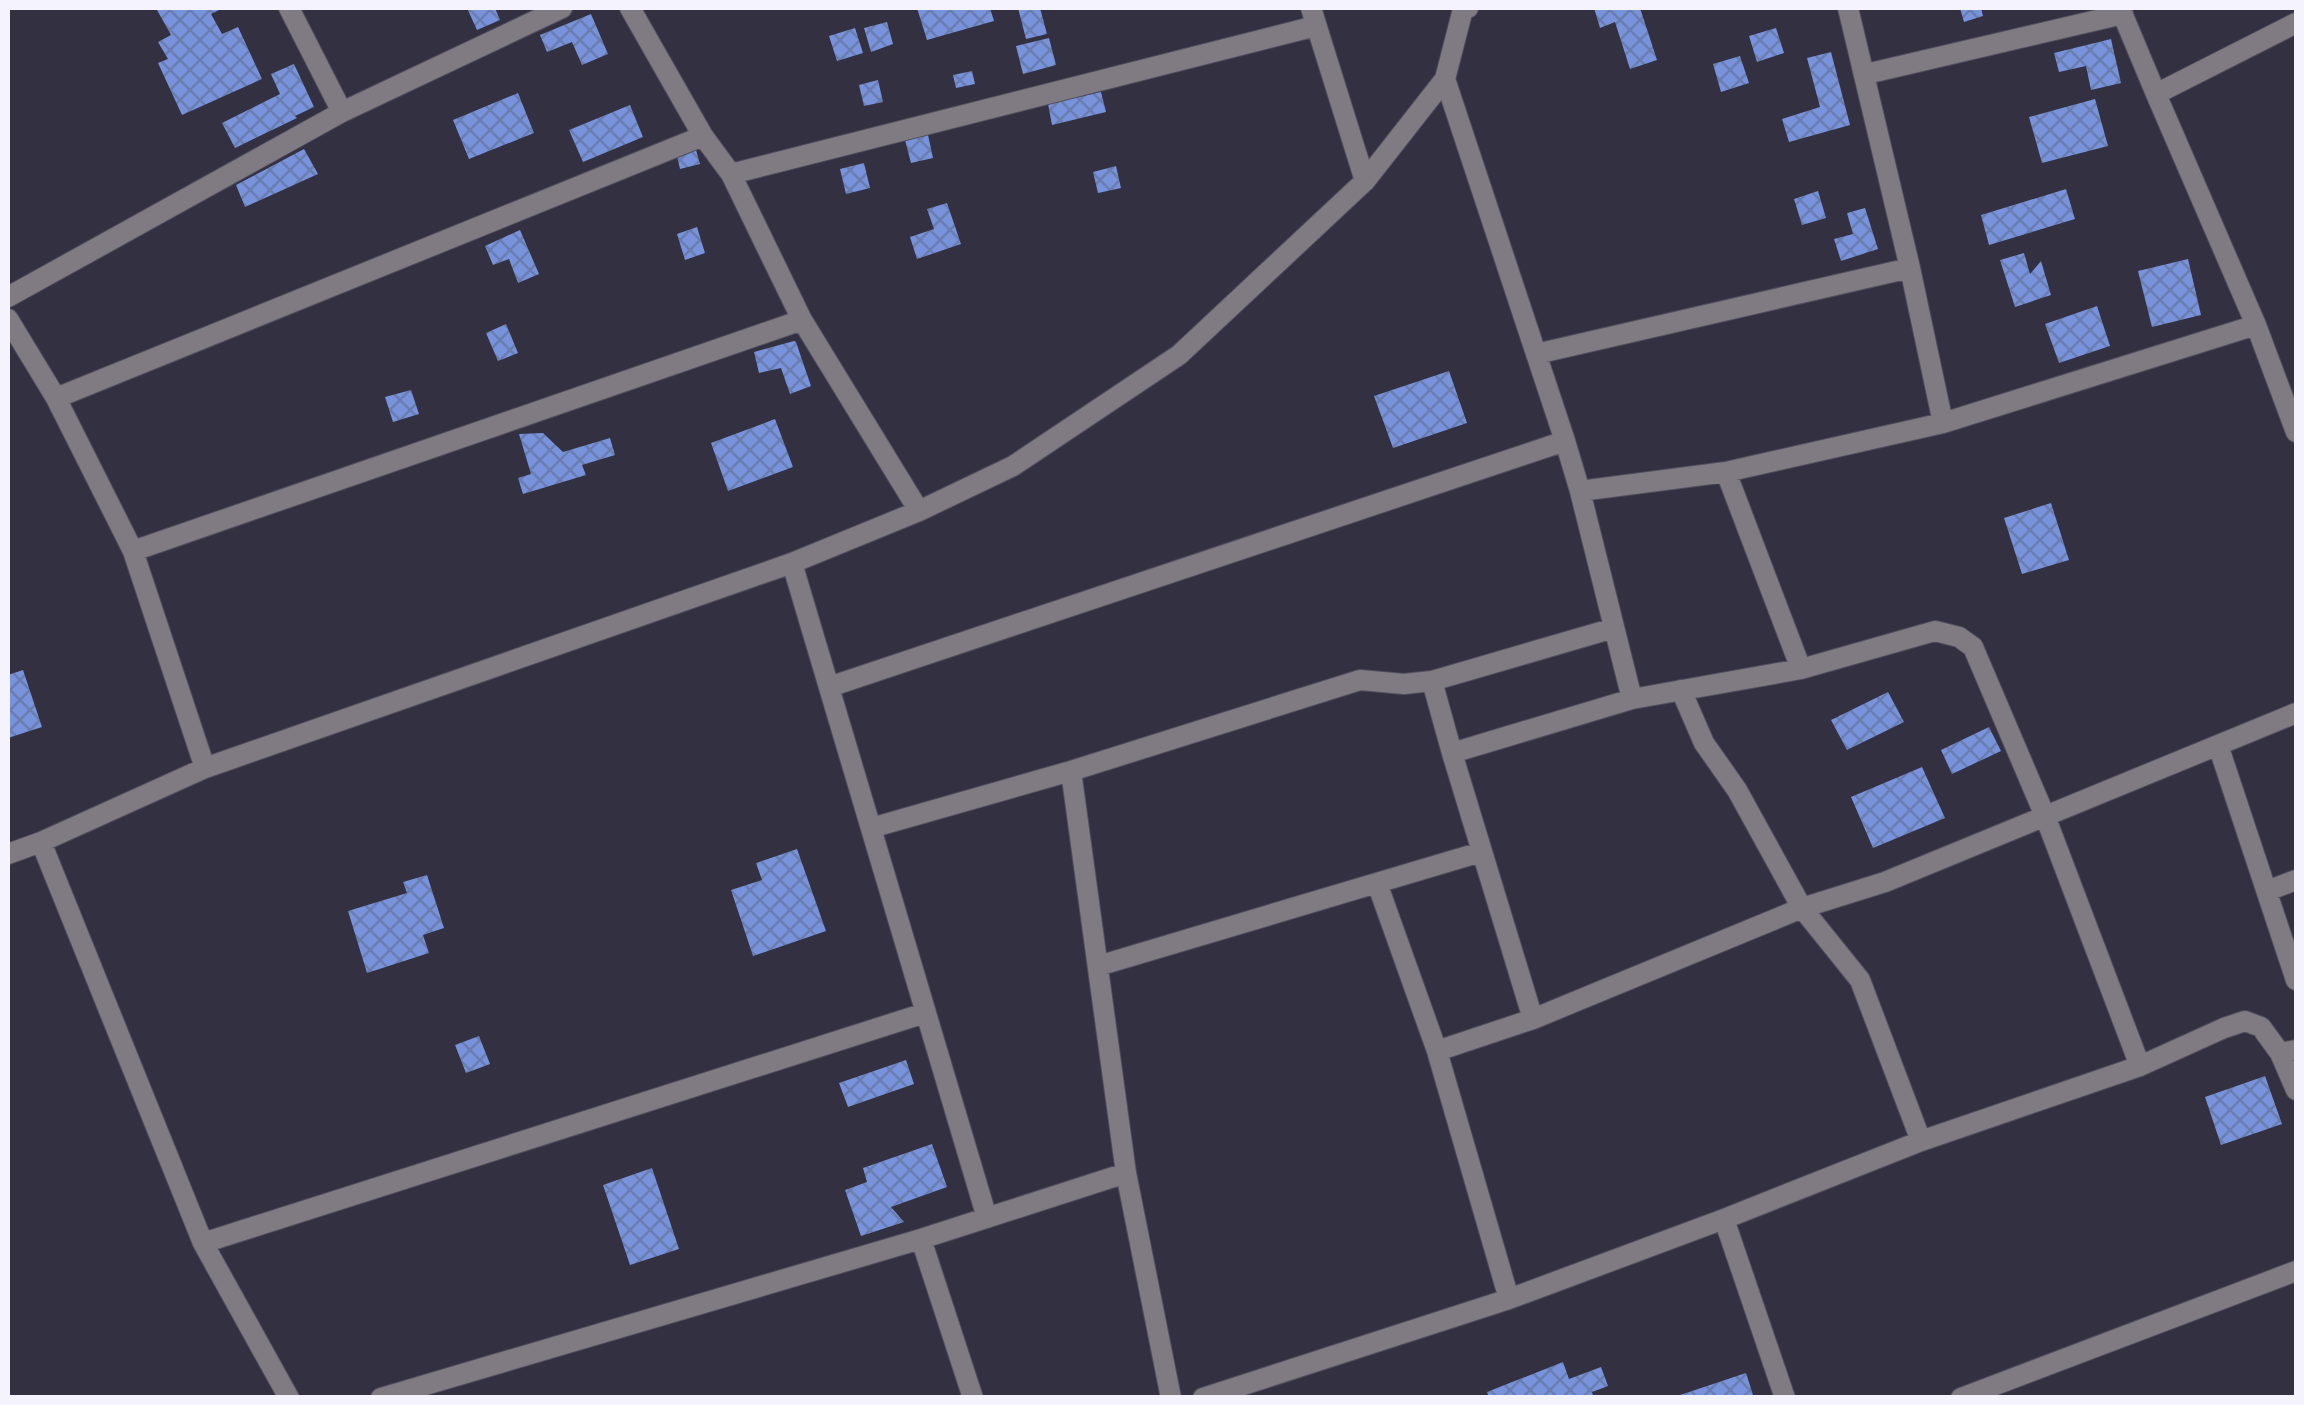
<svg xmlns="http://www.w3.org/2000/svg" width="2304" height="1405" font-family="'Archivo Narrow',sans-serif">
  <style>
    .building { fill: url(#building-cross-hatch) }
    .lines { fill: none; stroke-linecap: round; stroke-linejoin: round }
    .street-casing { stroke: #514f5f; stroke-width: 22 }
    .street { stroke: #807b83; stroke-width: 20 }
  </style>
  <defs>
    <pattern id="building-cross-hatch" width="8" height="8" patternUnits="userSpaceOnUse" patternTransform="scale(2.5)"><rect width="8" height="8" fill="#7893db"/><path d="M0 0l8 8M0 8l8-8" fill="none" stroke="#6a7db0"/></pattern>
  </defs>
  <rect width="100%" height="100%" fill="#323041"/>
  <path class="building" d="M161 8H223L211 14 222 34 238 27 262 79 182 115 158 63 168 59 158 42 171 35 157 10Z
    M467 8H495L500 20 477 30Z
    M917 8H990L994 21 927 40Z
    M1018 8H1040L1047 34 1026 39Z
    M1594 8H1640L1657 60 1630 69 1615 22 1600 28Z
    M1960 8H1981L1983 16 1964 22Z
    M591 14 608 54 582 65 572 42 547 52 540 35Z
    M887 22 893 44 871 52 864 28Z
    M855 28 863 53 837 61 829 36Z
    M1776 28 1784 53 1757 62 1749 36Z
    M1049 38 1056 65 1023 74 1016 46Z
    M2111 39 2121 83 2091 90 2086 66 2059 72 2054 53Z
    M1831 52 1850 125 1789 142 1782 119 1820 107 1807 58Z
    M1740 56 1749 83 1721 92 1713 64Z
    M294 64 314 107 295 116 297 118 235 148 222 123 280 94 271 74Z
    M972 71 975 84 956 88 953 75Z
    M878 80 883 102 864 106 859 85Z
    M1101 92 1106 112 1052 125 1048 104Z
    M518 93 534 133 469 159 453 120Z
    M2095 99 2108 146 2042 163 2029 117Z
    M630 105 643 137 583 162 569 130Z
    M928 135 933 158 911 163 905 140Z
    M694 143 700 164 680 169 675 148Z
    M304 149 318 174 245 207 236 185Z
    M864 163 870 188 846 194 840 169Z
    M1116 166 1121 188 1098 193 1093 172Z
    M2066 189 2075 219 1989 245 1981 215Z
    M1818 191 1826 218 1802 225 1794 199Z
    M947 203 961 244 917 259 910 237 934 229 927 209Z
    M1865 208 1878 249 1841 261 1834 239 1853 234 1847 213Z
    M697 227 705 253 685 260 677 234Z
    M520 230 539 274 518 283 509 259 493 265 485 246Z
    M2024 253 2030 274 2041 261 2051 295 2015 307 2000 260Z
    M2188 259 2201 315 2152 327 2138 271Z
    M2097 306 2110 346 2059 363 2045 324Z
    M506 324 518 353 498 361 486 333Z
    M794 341 796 342 811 386 790 394 781 368 759 373 754 352Z
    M1449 371 1467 423 1393 448 1374 396Z
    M411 390 419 414 393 422 385 397Z
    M775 419 793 467 728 491 711 443Z
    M543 433 563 452 610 438 615 455 582 465 586 475 523 494 518 478 531 474 519 434Z
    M2051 503 2069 560 2022 574 2004 518Z
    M23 670 42 727 8 738V675Z
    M1888 692 1904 722 1847 750 1831 720Z
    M1989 727 2001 751 1952 774 1941 750Z
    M1922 767 1945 818 1873 848 1851 797Z
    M797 849 826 931 753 956 731 890 762 880 756 863Z
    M427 875 444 928 423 935 429 953 367 973 348 911 407 893 403 882Z
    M479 1036 490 1064 466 1073 455 1045Z
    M906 1060 914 1084 848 1107 839 1083Z
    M2265 1076 2282 1124 2221 1145 2205 1097Z
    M932 1144 947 1187 891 1207 904 1222 861 1236 845 1190 867 1182 863 1168Z
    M652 1168 679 1249 630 1265 603 1185Z
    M1563 1362 1569 1379 1601 1367 1608 1386 1592 1392 1594 1398H1489L1487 1392Z
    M1746 1373 1754 1398H1674V1397Z"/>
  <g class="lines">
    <defs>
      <path id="street" d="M289 8 342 112
        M630 8 703 136 731 174 802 320 919 511
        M1311 8 1365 181
        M1848 8 1910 268 1943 423
        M2120 8 2156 94 2296 23
        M1866 74 2123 14
        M1445 79 1565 441 1580 491 1632 699
        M2156 94 2256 325 2296 432
        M731 174 1316 26
        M8 297 342 112 562 8
        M8 319 56 398 133 551 205 768
        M1536 354 1910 268
        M56 398 703 136
        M1726 472 1801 669
        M1580 491 1726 472 1943 423 2256 325
        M133 551 802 320
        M792 563 987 1218
        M1432 681 1452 753
        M829 687 1565 441
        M1681 690 1704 743 1737 790 1802 908 1860 980 1921 1141
        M2218 745 2296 980
        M1071 771 1126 1173 1171 1398
        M871 828 1071 771 1360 680 1404 684 1432 681 1614 628
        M41 842 203 1243 289 1398
        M8 854 41 842 205 768 792 563 919 511 1013 466 1179 355 1365 181 1445 79 1463 9 1468 8
        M1377 883 1437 1051 1509 1299
        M2267 891 2296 880
        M1098 966 1481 852
        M1533 1019 1452 753 1632 699 1801 669 1935 631 1959 637 1973 647 2045 816 2140 1066
        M1437 1051 1533 1019 1802 908 1885 882 2296 713
        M2280 1053 2296 1090
        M1724 1219 1785 1398
        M921 1239 973 1398
        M203 1243 925 1013
        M381 1398 921 1239 1126 1173
        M1203 1398 1509 1299 1724 1219 1921 1141 2140 1066 2224 1028 2245 1021 2261 1027 2280 1053 2296 1050
        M1961 1398 2296 1271"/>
    </defs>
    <use href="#street" class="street-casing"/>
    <use href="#street" class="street"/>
  </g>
  <rect width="2304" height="1405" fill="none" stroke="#f4f3fe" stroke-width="20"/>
</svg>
